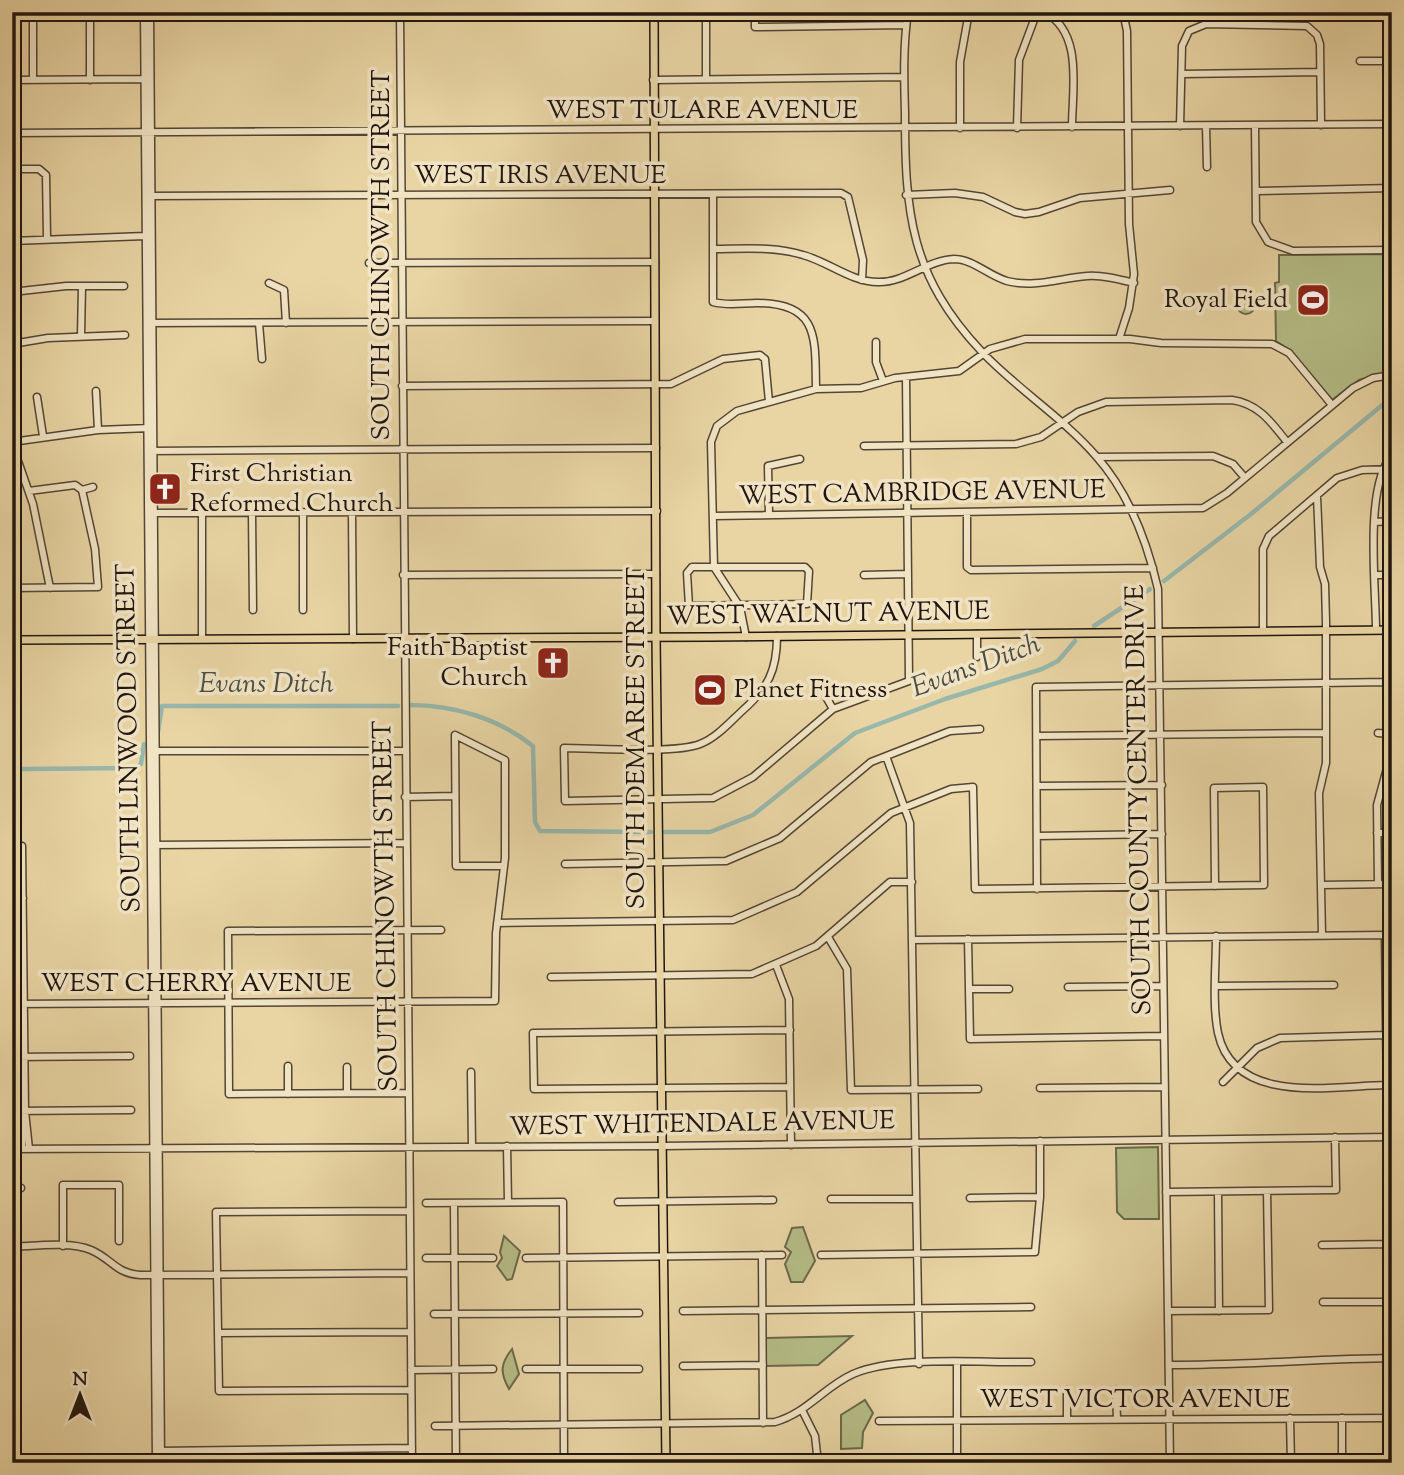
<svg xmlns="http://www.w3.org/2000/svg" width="1404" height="1475" font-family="'Sorts Mill Goudy',serif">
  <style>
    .green { fill: #b5bd87; stroke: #6b694a; stroke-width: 2 }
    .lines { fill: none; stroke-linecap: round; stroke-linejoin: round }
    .canal { stroke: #98b8ac; stroke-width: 4.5 }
    .minor-casing { stroke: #534534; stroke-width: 9 }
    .major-casing { stroke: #21150e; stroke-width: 10 }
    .minor { stroke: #f1e4c4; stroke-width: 6 }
    .major { stroke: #e9d5a4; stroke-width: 7 }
    .labels { text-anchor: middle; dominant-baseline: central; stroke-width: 7; stroke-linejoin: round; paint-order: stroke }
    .street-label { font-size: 26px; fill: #21150e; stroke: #f1e4c4 }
    .poi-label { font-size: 26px; fill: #21150e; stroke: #f1e4c4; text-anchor: end }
    .water-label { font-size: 28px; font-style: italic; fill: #4b4e45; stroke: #f1e4c4 }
  </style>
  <rect width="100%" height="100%" fill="#e9d5a4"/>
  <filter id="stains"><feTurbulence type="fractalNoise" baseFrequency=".00286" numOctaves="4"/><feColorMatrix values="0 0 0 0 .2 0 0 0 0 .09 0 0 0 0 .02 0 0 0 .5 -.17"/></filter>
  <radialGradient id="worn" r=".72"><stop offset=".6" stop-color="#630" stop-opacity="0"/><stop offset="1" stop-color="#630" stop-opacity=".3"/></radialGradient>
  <path class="green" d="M1392 254V371L1359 380 1332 400 1291 351 1276 341 1275 283 1279 282V255Z
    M1237 305a9 9 0 1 1 18 0a9 9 0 1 1-18 0Z
    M1158 1147 1159 1219H1124L1117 1212 1116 1148Z
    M803 1227 815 1261 803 1282H791L785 1264 791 1252 785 1247 792 1228Z
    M504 1236 520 1251 512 1279 507 1280 497 1266 502 1258 500 1252Z
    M852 1336 818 1365 766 1366V1338Z
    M512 1349 519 1374 509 1389C500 1373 500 1364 512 1349Z
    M865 1400 873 1413 863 1432 862 1448 841 1449V1415Z"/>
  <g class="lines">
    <path class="canal" d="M1164 581 1251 514 1392 397
      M1094 626 1150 589
      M409 705C453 705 498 718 533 746L535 822 540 831 651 832
      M158 732 162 706H398
      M25 769 136 768 141 764 144 744
      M12 811 16 805V770L23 769
      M665 832H710L753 815 855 733 945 699 1042 669 1058 661 1075 641"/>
    <defs>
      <path id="minor" d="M33 12V80
        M90 12V80
        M144 12 156 1463
        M150 12 161 1463
        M400 12 412 1463
        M706 12V79
        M755 12V27L906 25
        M908 12C903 46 904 79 905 113 905 212 910 276 982 352 1017 389 1062 417 1096 456 1129 493 1147 541 1158 589L1170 1463
        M1044 12C1084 32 1072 90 1072 127
        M1232 12V24
        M1360 61H1392
        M1182 74 1320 72
        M12 80 144 79
        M653 80 904 77
        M1255 125 1256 222 1268 242 1293 251 1392 250
        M1180 126 1182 46 1189 31 1206 24 1307 26 1317 35 1320 44 1321 125
        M1206 126 1207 167
        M960 128V62L969 12
        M1017 128 1019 60 1037 12
        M12 133 1392 124
        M12 169H39L46 175 47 238
        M1256 191 1392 188
        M713 194V302C727 306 743 303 757 303 820 303 815 339 816 389
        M906 195 955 193 983 197 1015 212 1025 214 1039 212 1080 198 1170 190
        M150 196 841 193 848 197 863 260 862 280
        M12 241 145 236
        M713 249C743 249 774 246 803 255 829 262 851 282 878 282 905 283 927 260 954 259 973 259 989 276 1007 281 1035 288 1060 278 1087 276 1103 275 1118 279 1134 283
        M369 263 655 262
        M269 283 284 290 286 323
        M12 292 66 286H124
        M148 323 655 321
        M259 323 262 359
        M81 336 82 286
        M1119 339 1129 308 1134 274 1129 224 1127 31 1123 12
        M876 342V362L883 381
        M12 344 48 338 125 335
        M402 386 671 384 723 359 760 355 765 359 769 402
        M96 391 98 430
        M37 397 43 436
        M12 442 98 430 150 428
        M12 444 33 504 50 588
        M864 446 1016 444 1041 437 1078 412 1106 402 1232 400C1259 404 1271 422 1287 442
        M148 451 656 448
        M1097 457 1213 456 1233 464 1245 478
        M29 491 75 485 82 490 93 487
        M1317 496 1320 567 1325 584 1326 622V763L1319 793 1322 935
        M967 512V567L971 570 1153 568
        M149 513 657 511
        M202 513V639
        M252 513 253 610
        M303 513V610
        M352 513 353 639
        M769 514 768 466 800 459
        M714 516 1203 508 1227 493 1353 388 1373 378 1392 375
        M1375 522 1392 521
        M692 567H805L809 571 807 604 689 606 687 573Z
        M403 575 656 574
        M864 575 908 574
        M1375 575H1392
        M12 588 98 587 95 549 82 490
        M1376 630C1376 587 1364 486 1392 455
        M1263 631V549L1269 536 1337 478 1362 470 1392 469
        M777 636C777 671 768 688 742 711 729 723 716 738 700 744 675 754 595 748 564 748L565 801 713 798 753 777 833 709 909 681 906 377
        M746 637 740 607 714 567 711 442 717 426 737 411 816 389 861 388 895 378 959 371 990 349 1025 339H1130L1161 343 1272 344 1289 353 1332 405
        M977 657V634
        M826 697 833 709
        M1378 733 1390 734
        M1037 736 1325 733
        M151 751H404
        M886 756 910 823 919 1364
        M1037 786 1162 785
        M405 797 455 796
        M1377 833H1388
        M1037 836 1162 834
        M152 845 405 843
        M12 846H22L25 1111 29 1149
        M565 864 726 861 780 838 871 762 950 731 980 729
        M1378 884 1377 805 1389 761 1388 664
        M1321 885 1392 884
        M1037 889 1036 687 1388 682
        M12 898H23
        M497 923 733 920 797 892 891 813 951 789 973 787 975 889 1264 885 1263 787 1214 788 1215 886
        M1216 936C1216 967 1212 1003 1218 1033 1234 1106 1331 1086 1386 1085
        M828 937 847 969 851 1090 978 1089
        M968 939 970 1039 1164 1036
        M912 940 1385 935 1390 1358
        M12 951H23
        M776 965 789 999 791 1145
        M551 977 752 974 816 946 890 882H912
        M1217 986 1334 985
        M1068 987 1163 986
        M970 989H1009
        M12 1004 495 1001 496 933 505 858V760L455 735 456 866H504
        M790 1030 533 1033 534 1089 790 1087
        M12 1057 130 1056
        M288 1066V1094
        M347 1067V1093
        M471 1072 472 1147
        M1223 1082 1257 1048 1280 1038 1386 1035
        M1040 1088 1164 1087
        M408 1093 229 1094 228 931 441 930
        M12 1111 131 1110
        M507 1146 508 1202
        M12 1149 662 1146 1392 1137
        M22 1149V1116L25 1111
        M12 1188H21
        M1166 1192 1336 1190 1335 1137
        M1218 1192 1219 1311
        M970 1198 1040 1197
        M831 1199H916
        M618 1202 773 1200
        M426 1203 563 1202 564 1463
        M454 1203 456 1463
        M409 1211 216 1212 219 1391 411 1390
        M1322 1245 1388 1244
        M63 1246V1185H119V1241
        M12 1247C36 1246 69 1241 91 1250 112 1259 115 1273 140 1275L410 1273
        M762 1255 763 1423
        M821 1255 1035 1252 1040 1197V1141
        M426 1258H493
        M526 1258 782 1255
        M1323 1302H1388
        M683 1311 1031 1307
        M1168 1311 1269 1310 1267 1191
        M434 1314 639 1313
        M218 1333 411 1332
        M957 1363V1463
        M1169 1365C1244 1365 1317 1359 1392 1358
        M683 1366 763 1365
        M526 1369H639
        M411 1370 493 1369
        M1067 1390V1419
        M1116 1390 1117 1419
        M803 1412 815 1436 818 1463
        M1290 1418 1291 1463
        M1342 1418V1463
        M879 1421 1392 1418
        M435 1426 775 1422C807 1413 824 1387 853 1374 898 1355 980 1363 1031 1362
        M158 1451 412 1448"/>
      <path id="major" d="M654 12 656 638 666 1463
        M12 640 710 637 1392 630"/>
    </defs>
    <use href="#minor" class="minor-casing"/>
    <use href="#major" class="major-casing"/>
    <use href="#minor" class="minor"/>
    <use href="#major" class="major"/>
  </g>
  <defs>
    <symbol id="stadium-square" viewBox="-11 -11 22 22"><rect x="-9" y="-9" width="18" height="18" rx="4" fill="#8f2418" stroke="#f1e4c4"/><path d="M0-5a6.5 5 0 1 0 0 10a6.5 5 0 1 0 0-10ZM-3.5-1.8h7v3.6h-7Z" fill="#fff"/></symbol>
    <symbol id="church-square" viewBox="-11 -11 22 22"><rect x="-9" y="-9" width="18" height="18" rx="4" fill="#8f2418" stroke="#f1e4c4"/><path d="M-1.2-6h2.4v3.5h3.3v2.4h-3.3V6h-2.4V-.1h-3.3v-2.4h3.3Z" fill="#fff"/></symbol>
  </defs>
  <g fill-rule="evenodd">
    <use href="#stadium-square" x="1294" y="281" width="38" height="38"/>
    <use href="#church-square" x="146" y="470" width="38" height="38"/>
    <use href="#church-square" x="534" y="644" width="38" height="38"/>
    <use href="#stadium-square" x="691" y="671" width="38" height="38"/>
  </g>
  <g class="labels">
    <g class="street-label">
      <text x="702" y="111">WEST TULARE AVENUE</text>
      <text x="540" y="176">WEST IRIS AVENUE</text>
      <text transform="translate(382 255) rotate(-90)">SOUTH CHINOWTH STREET</text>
      <text transform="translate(922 494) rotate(-1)">WEST CAMBRIDGE AVENUE</text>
      <text transform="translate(828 615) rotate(-1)">WEST WALNUT AVENUE</text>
      <text transform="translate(130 738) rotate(-91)">SOUTH LINWOOD STREET</text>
      <text transform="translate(637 738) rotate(-90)">SOUTH DEMAREE STREET</text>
      <text transform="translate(1140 800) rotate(-91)">SOUTH COUNTY CENTER DRIVE</text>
      <text transform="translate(387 906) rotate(-91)">SOUTH CHINOWTH STREET</text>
      <text x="196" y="984">WEST CHERRY AVENUE</text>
      <text transform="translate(702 1125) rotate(-1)">WEST WHITENDALE AVENUE</text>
      <text x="1135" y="1400">WEST VICTOR AVENUE</text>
    </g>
    <g class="poi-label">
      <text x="1288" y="300">Royal Field</text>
      <text x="190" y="474" text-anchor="start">First Christian<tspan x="190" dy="30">Reformed Church</tspan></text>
      <text x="528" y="648">Faith Baptist<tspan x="528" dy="30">Church</tspan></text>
      <text x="734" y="690" text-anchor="start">Planet Fitness</text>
    </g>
    <g class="water-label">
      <text transform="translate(976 667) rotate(-20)">Evans Ditch</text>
      <text x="266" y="685">Evans Ditch</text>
    </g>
  </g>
  <rect width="1404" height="1475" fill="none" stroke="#e9d5a4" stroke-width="42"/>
  <rect x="14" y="14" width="1376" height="1447" fill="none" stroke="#21150e" stroke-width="3.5"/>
  <rect x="21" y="21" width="1362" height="1433" fill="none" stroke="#21150e" stroke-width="2"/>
  <g transform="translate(80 1395)" stroke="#f1e4c4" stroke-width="5" paint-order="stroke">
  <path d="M0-5L12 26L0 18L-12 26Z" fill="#21150e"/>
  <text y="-10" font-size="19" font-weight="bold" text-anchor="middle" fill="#21150e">N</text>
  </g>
  <rect width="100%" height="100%" filter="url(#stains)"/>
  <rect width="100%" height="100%" fill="url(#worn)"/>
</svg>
